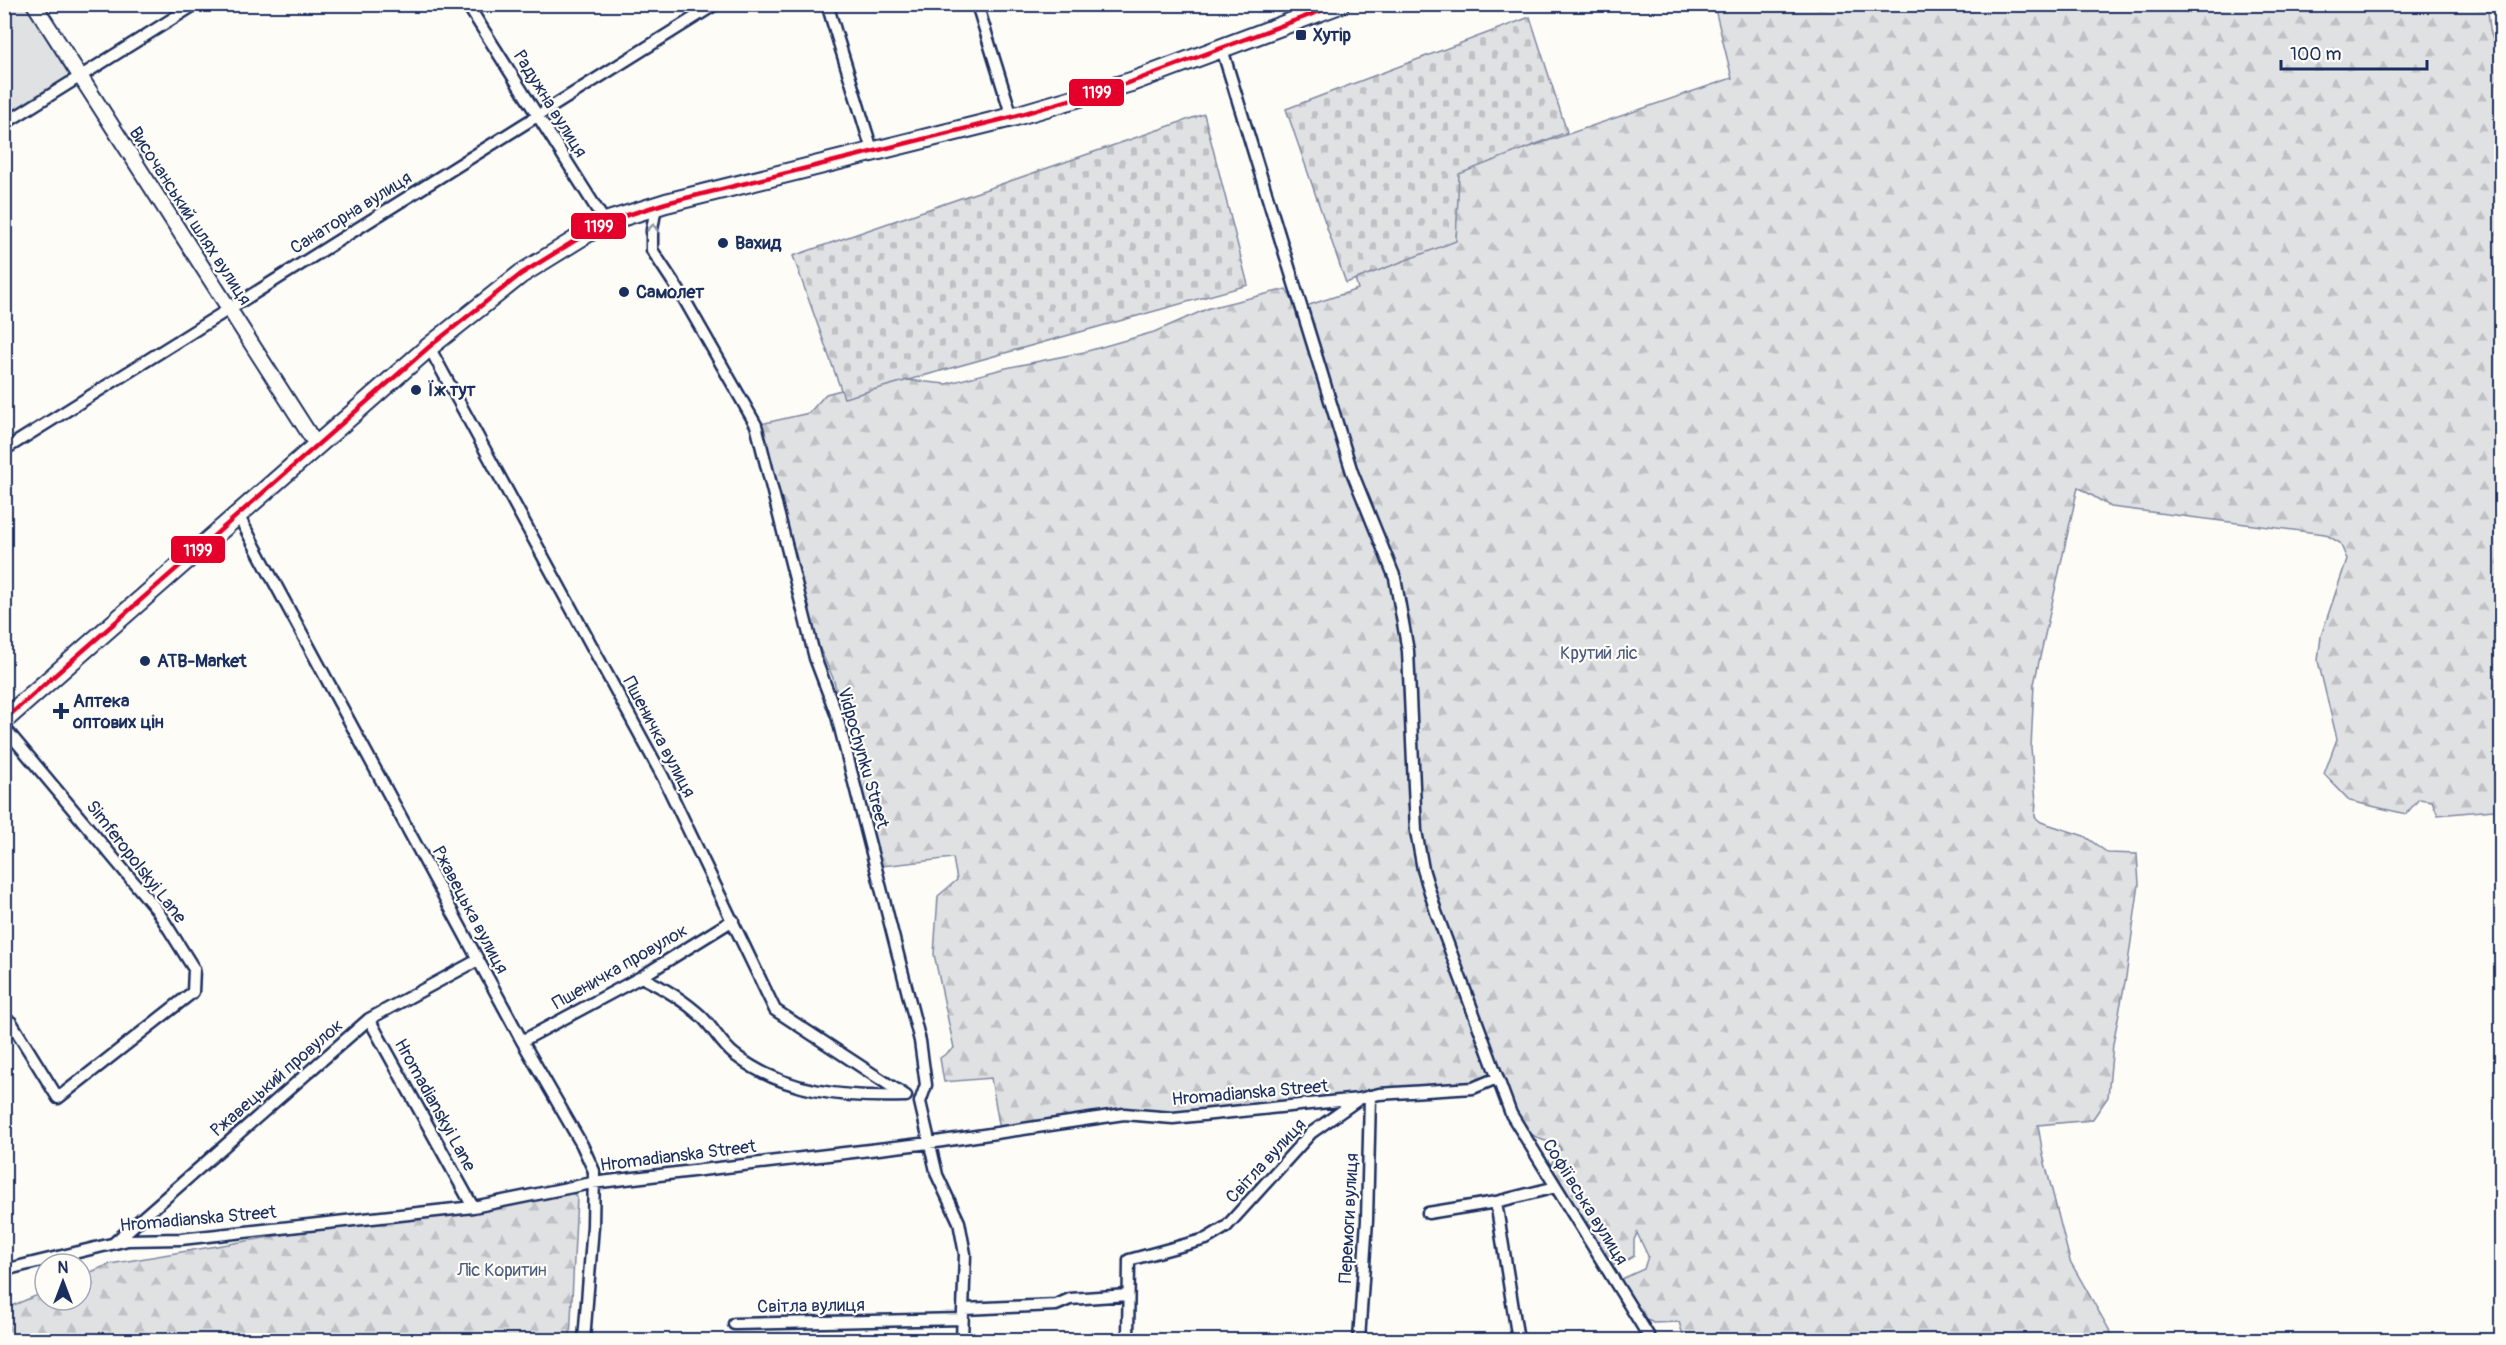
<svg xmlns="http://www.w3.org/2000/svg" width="2506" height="1345" font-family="Pangolin,sans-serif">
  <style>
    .green { fill: #e0e1e3; stroke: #7e88a0; stroke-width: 1.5 }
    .forest { fill: url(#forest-firs); stroke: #7e88a0; stroke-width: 1.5 }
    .cemetery { fill: url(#cemetery-stones); stroke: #7e88a0; stroke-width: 1.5 }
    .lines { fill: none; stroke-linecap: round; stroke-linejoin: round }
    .minor-casing { stroke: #1b2f5e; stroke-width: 15 }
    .tertiary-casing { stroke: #1b2f5e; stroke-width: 18 }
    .trunk-casing { stroke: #1b2f5e; stroke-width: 22 }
    .minor { stroke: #fdfcf7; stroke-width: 10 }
    .tertiary { stroke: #fdfcf7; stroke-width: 14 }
    .trunk { stroke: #fdfcf7; stroke-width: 18 }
    .bus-1-casing { stroke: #fdfcf7; stroke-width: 9 }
    .bus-1 { stroke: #e4002b; stroke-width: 4.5 }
    .oneway { stroke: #8c96aa }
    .poi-dot { fill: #1b2f5e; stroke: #fdfcf7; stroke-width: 2 }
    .labels { text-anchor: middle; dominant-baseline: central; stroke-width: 4.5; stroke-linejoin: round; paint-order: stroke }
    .poi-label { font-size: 18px; font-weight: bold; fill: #1b2f5e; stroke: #fdfcf7; text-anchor: start }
    .street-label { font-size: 18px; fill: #1b2f5e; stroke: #fdfcf7 }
    .park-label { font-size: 18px; fill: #4c5c7f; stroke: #fdfcf7 }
    .line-badge { stroke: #fdfcf7; stroke-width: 2 }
    .badge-label { font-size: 16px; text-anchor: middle; font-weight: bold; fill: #fff }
  </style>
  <defs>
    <pattern id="forest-firs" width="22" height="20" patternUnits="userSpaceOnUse" patternTransform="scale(1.5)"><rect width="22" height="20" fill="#e0e1e3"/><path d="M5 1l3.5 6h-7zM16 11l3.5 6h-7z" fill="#c0c1c5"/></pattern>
    <pattern id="cemetery-stones" width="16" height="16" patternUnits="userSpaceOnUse" patternTransform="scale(1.5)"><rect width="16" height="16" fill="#e0e1e3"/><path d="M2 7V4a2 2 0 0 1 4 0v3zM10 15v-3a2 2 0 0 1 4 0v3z" fill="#c0c1c5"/></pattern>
  </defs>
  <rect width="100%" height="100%" fill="#fdfcf7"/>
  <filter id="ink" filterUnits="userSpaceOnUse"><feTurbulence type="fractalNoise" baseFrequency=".0167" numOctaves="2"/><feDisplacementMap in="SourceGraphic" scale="12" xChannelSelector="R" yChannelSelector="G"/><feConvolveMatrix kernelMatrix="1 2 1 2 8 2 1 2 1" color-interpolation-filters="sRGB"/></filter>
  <g filter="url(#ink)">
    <path class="green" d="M5 5H26L71 78 5 119Z"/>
    <path class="forest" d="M1714 5H2486C2492 17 2485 39 2502 49L2501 807 2494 810 2438 815 2432 801 2419 799 2406 814 2350 801 2324 774 2337 739 2318 661 2321 636 2347 559 2340 543 2325 534 2111 507 2078 487 2034 684 2031 748 2036 801 2035 817 2041 822 2084 836 2108 853 2137 854 2139 884 2126 977 2113 1044 2108 1097 2092 1120 2038 1125 2043 1155 2070 1261 2115 1340H1680L1683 1335 1679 1322 1653 1323 1639 1315 1617 1281 1644 1269 1648 1256 1637 1233 1634 1240V1256L1620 1264H1609L1588 1222 1577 1221 1545 1173 1561 1149 1555 1142C1522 1142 1512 1105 1498 1080L1348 1101 1000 1130 991 1078 944 1082 940 1058 954 1048 934 954 938 896 957 880 953 858 882 866 858 792 848 731 833 678 806 618 780 517 773 467 756 425 809 413 826 394 887 378 946 384 1006 368 1084 352 1154 332 1209 308 1286 289 1297 309 1358 289 1337 213 1732 78Z
      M566 1187 577 1197 570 1340H5L4 1309 45 1292V1300H81V1276L110 1264Z"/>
    <path class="cemetery" d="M1530 17 1567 132 1459 174 1456 241 1346 283 1286 109Z
      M1204 114 1248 285 844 398 793 256Z"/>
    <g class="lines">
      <defs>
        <path id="minor" d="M467 4 605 222
          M827 4 873 153
          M977 4 1012 117
          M1222 49 1352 472 1395 578 1408 651 1416 831 1423 869 1436 912 1511 1114 1651 1340
          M4 124 196 4
          M656 206 652 230V250L683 297 756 425 815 658 837 716 920 1041 926 1085 920 1102
          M429 347 663 777 775 1010 906 1096
          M4 450 716 4
          M238 515 522 1041 582 1145 594 1171 593 1226 584 1340
          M4 727 157 910 194 969 193 992 58 1098 11 1022
          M641 977C662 987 685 1001 702 1017 714 1029 722 1045 735 1055 784 1093 846 1098 906 1096
          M369 1019 473 1207
          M522 1041 641 977 733 920
          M920 1102 937 1175 959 1222 965 1254 962 1340
          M1496 1202 1518 1340
          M1428 1213 1496 1202 1556 1187
          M115 1242 369 1019 478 960
          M4 1270 128 1240 181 1239 473 1207 592 1183 929 1143 1124 1114 1173 1118 1359 1099
          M964 1309 1056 1305 1070 1299 1128 1295
          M734 1324 962 1319
          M1128 1340 1129 1260 1206 1239 1226 1227 1311 1133 1359 1099 1379 1094 1473 1088 1497 1078
          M1359 1340 1367 1220 1370 1096"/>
        <path id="tertiary" d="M34 4 317 446"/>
        <path id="trunk" d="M4 720 429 347 521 274 605 222 666 203 1012 117 1131 82 1340 4"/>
      </defs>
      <use href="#minor" class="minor-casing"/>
      <use href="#tertiary" class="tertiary-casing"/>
      <use href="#trunk" class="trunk-casing"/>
      <use href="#minor" class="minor"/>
      <use href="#tertiary" class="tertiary"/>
      <use href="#trunk" class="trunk"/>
      <defs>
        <path id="bus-1" d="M4 720 429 347 521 274 605 222 666 203 1012 117 1131 82 1339 4"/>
      </defs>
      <use href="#bus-1" class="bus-1-casing"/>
      <use href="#bus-1" class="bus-1"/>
    </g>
    <defs><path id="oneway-chevron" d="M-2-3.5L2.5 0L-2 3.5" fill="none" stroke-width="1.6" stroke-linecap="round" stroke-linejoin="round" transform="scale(1.5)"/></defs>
    <use class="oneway" href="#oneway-chevron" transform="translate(653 228) rotate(-85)"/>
  </g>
  <g class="poi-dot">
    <rect x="1295" y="29" width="12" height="12" rx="3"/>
    <circle cx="723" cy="243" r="6"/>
    <circle cx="624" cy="292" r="6"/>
    <circle cx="416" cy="390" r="6"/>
    <circle cx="145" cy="661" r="6"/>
    <path d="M58 702h6v6h6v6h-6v6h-6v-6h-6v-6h6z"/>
  </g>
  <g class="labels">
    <g class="poi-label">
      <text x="1313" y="35">Хутір</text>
      <text x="735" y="243">Вахид</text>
      <text x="636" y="292">Самолет</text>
      <text x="428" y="390">Їж тут</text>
      <text x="157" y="661">ATB-Market</text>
      <text x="73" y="701">Аптека<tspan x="73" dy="21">оптових цін</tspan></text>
    </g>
    <g class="street-label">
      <text transform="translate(550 104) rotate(58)">Радужна вулиця</text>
      <text transform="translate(351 213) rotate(-32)">Санаторна вулиця</text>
      <text transform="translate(190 216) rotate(57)">Височанський шлях вулиця</text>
      <text transform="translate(659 737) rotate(62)">Пшеничка вулиця</text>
      <text transform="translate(863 758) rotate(74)">Vidpochynku Street</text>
      <text transform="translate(136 862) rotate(52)">Simferopolskyi Lane</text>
      <text transform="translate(470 910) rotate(62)">Ржавецька вулиця</text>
      <text transform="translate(620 967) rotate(-30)">Пшеничка провулок</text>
      <text transform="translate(277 1078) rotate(-41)">Ржавецький провулок</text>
      <text transform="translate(1250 1093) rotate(-5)">Hromadianska Street</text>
      <text transform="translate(435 1105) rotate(61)">Hromadianskyi Lane</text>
      <text transform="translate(678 1156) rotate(-7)">Hromadianska Street</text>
      <text transform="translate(1266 1161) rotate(-47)">Світла вулиця</text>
      <text transform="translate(1585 1202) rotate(58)">Софіївська вулиця</text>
      <text transform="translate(1349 1218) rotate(-87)">Перемоги вулиця</text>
      <text transform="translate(198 1219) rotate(-5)">Hromadianska Street</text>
      <text transform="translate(811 1306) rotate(-1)">Світла вулиця</text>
    </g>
    <g class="park-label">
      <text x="1599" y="653">Крутий ліс</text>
      <text x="502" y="1270">Ліс Коритин</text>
    </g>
  </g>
  <g class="line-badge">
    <rect x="1068" y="78" width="57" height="29" rx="6" fill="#e4002b"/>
    <rect x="570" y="212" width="57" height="28" rx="6" fill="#e4002b"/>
    <rect x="170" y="535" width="56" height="29" rx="6" fill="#e4002b"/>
  </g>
  <g class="badge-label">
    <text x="1097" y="98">1199</text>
    <text x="599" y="232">1199</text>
    <text x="198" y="556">1199</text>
  </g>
  <rect width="2506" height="1345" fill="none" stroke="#fdfcf7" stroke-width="24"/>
  <rect x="12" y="12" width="2482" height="1321" fill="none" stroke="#1b2f5e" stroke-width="2" filter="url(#ink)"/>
  <g transform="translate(63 1282)"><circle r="28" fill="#fdfcf7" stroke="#a3aaba" stroke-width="1.5"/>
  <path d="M0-4.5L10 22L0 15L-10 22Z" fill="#1b2f5e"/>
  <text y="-9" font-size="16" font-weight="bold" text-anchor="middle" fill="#1b2f5e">N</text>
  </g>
  <path d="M2281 60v9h146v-9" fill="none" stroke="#1b2f5e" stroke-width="3"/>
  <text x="2290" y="60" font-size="18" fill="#1b2f5e" stroke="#fdfcf7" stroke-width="4.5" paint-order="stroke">100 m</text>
</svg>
